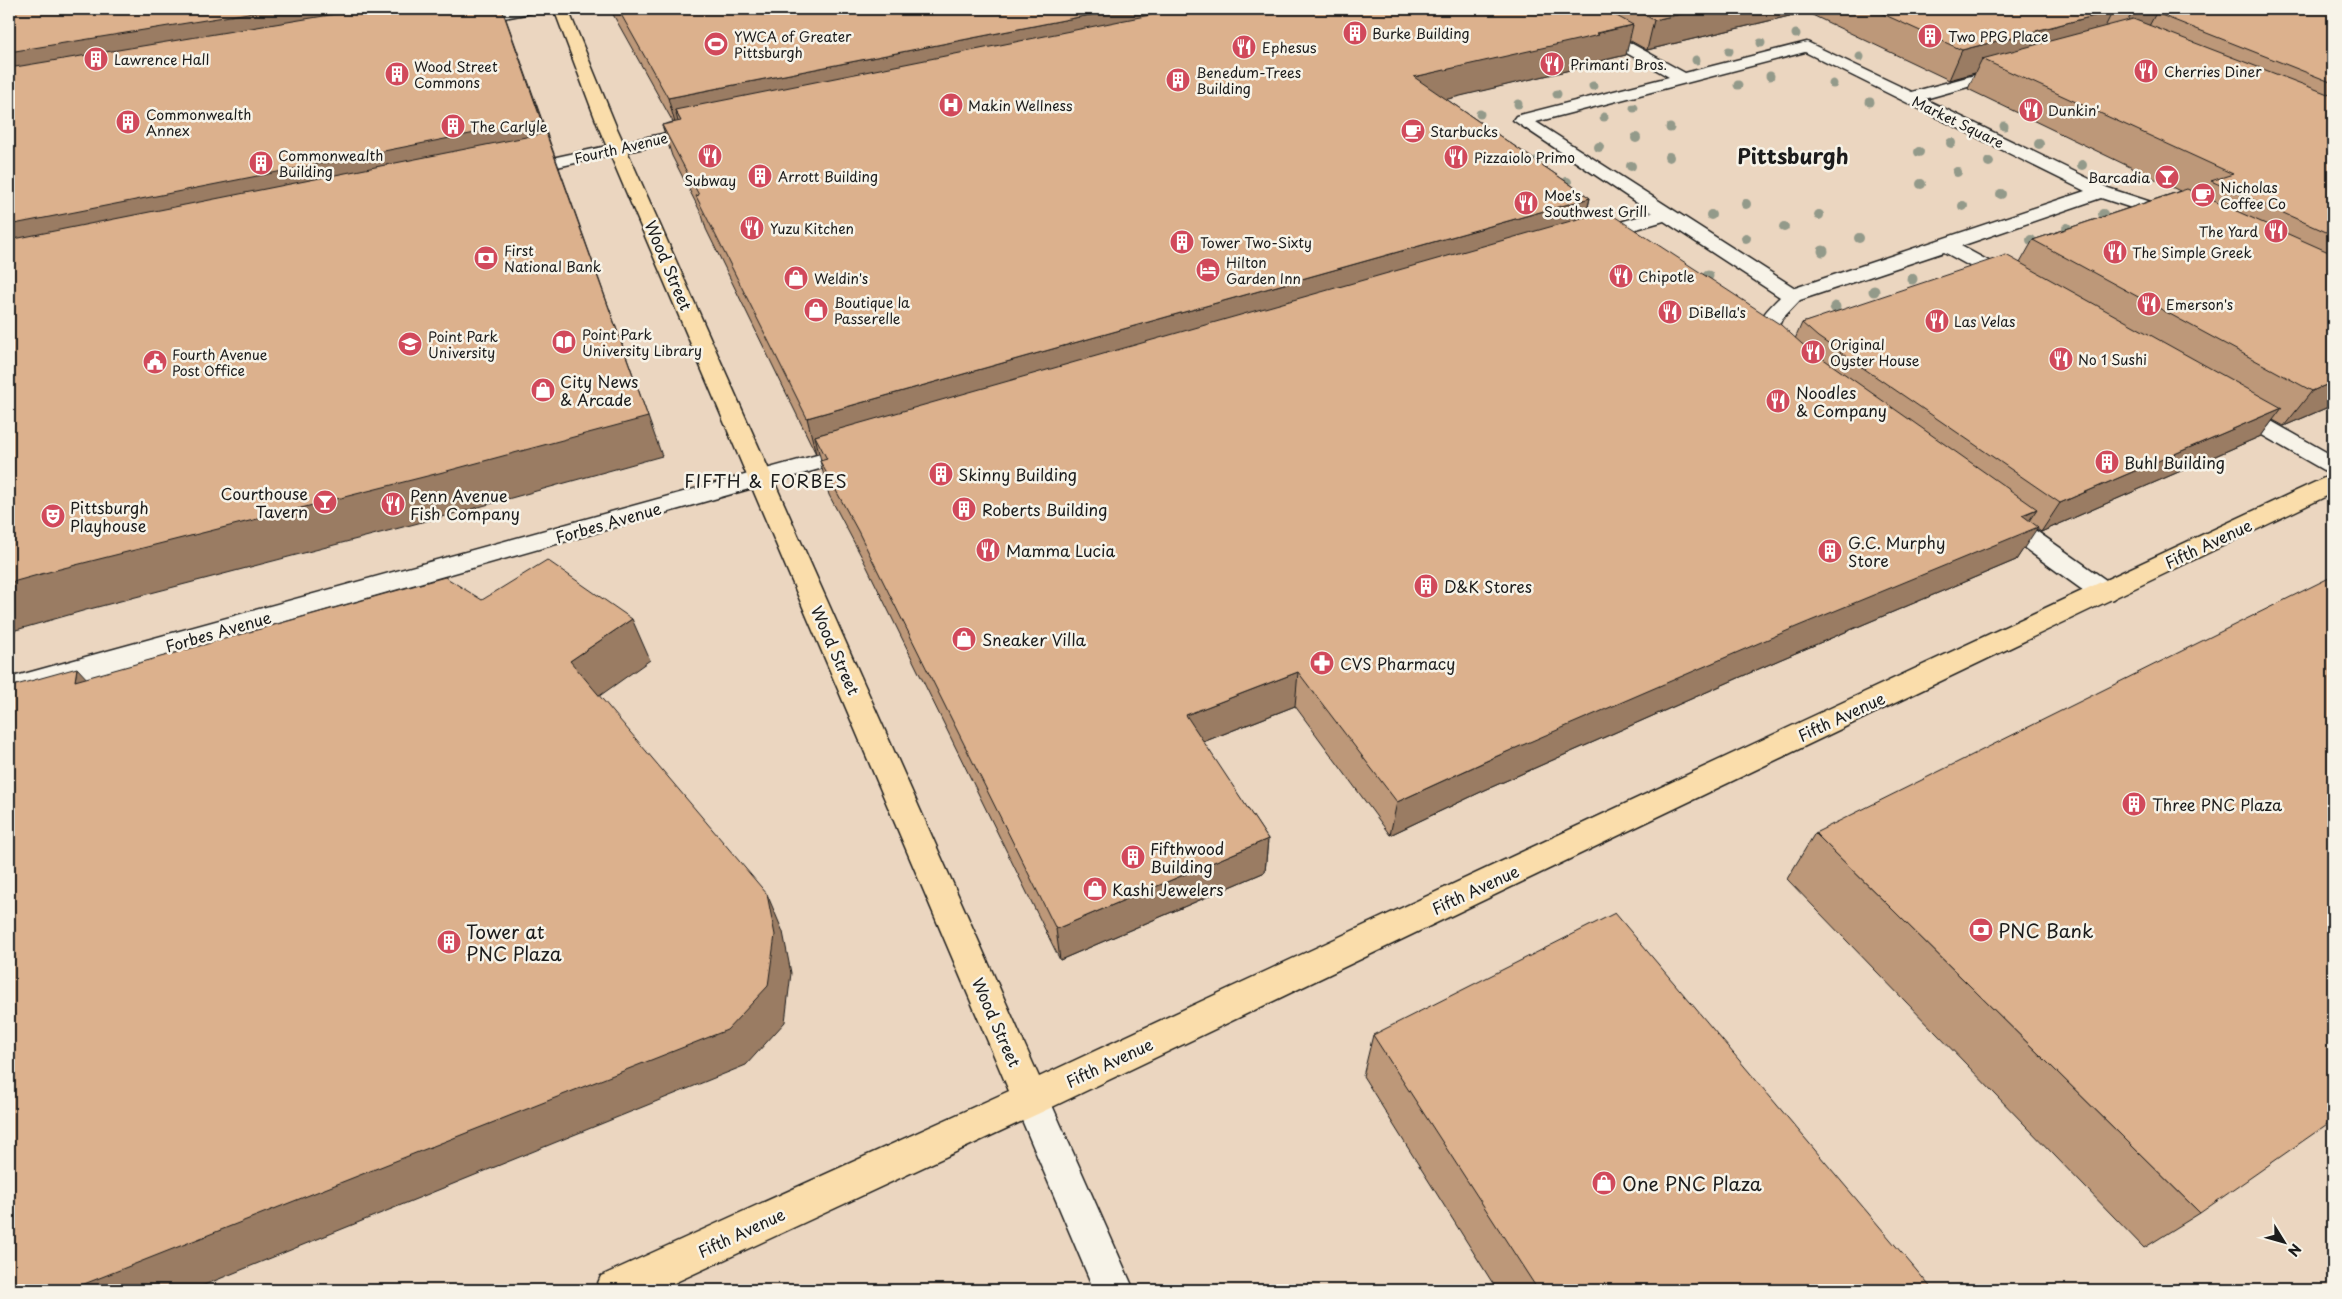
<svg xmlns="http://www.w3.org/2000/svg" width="2342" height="1299" font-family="'Playpen Sans',sans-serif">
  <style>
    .built { fill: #ebd6c0 }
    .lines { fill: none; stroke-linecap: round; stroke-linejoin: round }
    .minor-casing { stroke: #1c1c1c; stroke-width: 3 }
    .major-casing { stroke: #1c1c1c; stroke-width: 3 }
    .minor { fill: #f7f3e8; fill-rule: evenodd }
    .major { fill: #faddab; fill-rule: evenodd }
    .tree { fill: #939a8a }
    .wall { fill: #bd9879; stroke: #1c1c1c; fill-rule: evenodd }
    .shaded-wall { fill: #9a7c63; stroke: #1c1c1c }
    .building { fill: #dcb18d; stroke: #1c1c1c }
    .labels { text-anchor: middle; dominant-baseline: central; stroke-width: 5; stroke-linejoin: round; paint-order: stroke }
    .far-poi-label { font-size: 14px; fill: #1c1c1c; stroke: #f7f3e8; text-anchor: start }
    .far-street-label { font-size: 14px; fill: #1c1c1c; stroke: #f7f3e8 }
    .street-label { font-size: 16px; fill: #1c1c1c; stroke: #f7f3e8 }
    .poi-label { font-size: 16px; fill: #1c1c1c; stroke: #f7f3e8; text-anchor: start }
    .neighbourhood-label { font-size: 18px; letter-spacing: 1px; fill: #1c1c1c; stroke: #f7f3e8 }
    .near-poi-label { font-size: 19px; fill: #1c1c1c; stroke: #f7f3e8; text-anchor: start }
    .far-town-label { font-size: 21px; font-weight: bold; fill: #1c1c1c; stroke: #f7f3e8 }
  </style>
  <rect width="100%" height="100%" fill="#f2e6d6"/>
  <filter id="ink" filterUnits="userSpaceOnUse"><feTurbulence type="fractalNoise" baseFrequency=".02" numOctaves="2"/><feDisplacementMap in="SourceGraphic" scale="10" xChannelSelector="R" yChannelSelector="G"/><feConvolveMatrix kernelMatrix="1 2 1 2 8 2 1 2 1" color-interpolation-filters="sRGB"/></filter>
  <g filter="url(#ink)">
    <path class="built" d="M9 9H2333V1290H9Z"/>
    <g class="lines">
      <defs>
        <path id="minor" d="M506 9H538L531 13 466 25 458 20 466 15Z
          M1552 9H1569L1685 73 1807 42 1912 92 2008 66 2014 68 2016 71 2014 74 1925 99 2108 188 2185 213 2187 217 2185 221 2178 223 2101 198 1961 246 2020 278 2023 282 2020 286 2013 288 2006 286 1944 252 1800 300 1782 319 1778 328 1780 342 1786 351 1783 356 1775 357 1767 356C1749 328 1759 318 1780 297L1664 221 1592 242 1585 240 1582 236 1585 232 1652 213 1513 120 1516 116 1669 77 1554 12ZM1805 52 2085 191 1795 288 1536 122Z
          M703 125 709 126 712 130 709 134 520 175 514 174 511 170 514 166 520 165Z
          M2235 403 2243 405 2333 456V474L2325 471 2227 415 2224 410 2227 405Z
          M857 444 865 446 869 451 865 456 9 700V678Z
          M1999 509 2008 511 2113 585 2117 592 2113 599 2104 601 2095 599 1990 523 1987 517 1990 511Z
          M1031 1081 1044 1087 1134 1290H1094L1013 1099 1018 1087Z"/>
        <path id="major" d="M554 9H568L616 126 1039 1077 2324 478 2333 476V493L1044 1111 659 1290H595L601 1276 1009 1091 598 126Z"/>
      </defs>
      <use href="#minor" class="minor-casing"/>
      <use href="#major" class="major-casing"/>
      <use href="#minor" class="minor"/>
      <use href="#major" class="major"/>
    </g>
    <g class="tree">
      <circle cx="1796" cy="34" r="4.5"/>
      <circle cx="1761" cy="43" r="4.5"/>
      <circle cx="1729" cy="51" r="4.5"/>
      <circle cx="1860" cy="57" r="4.5"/>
      <circle cx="1696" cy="60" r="4.5"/>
      <circle cx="1770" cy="76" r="4.5"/>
      <circle cx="1833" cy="84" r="4.5"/>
      <circle cx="1738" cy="85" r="4.5"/>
      <circle cx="1593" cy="86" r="4.5"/>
      <circle cx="1557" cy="94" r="4.5"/>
      <circle cx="1870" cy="102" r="4.5"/>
      <circle cx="1518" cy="104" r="4.5"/>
      <circle cx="1634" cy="108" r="4.5"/>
      <circle cx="1480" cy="114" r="4.5"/>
      <circle cx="1604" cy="117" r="4.5"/>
      <circle cx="2004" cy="126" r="4.5"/>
      <circle cx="1670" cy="128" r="4.5"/>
      <circle cx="1636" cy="138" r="5"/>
      <circle cx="1951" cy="143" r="5"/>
      <circle cx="2039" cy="144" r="5"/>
      <circle cx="1599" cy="147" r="5"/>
      <circle cx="1919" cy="152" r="5"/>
      <circle cx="1669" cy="157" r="5"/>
      <circle cx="1537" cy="161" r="5"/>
      <circle cx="1989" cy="162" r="5"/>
      <circle cx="2082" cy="165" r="5"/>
      <circle cx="1631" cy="166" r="5"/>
      <circle cx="1957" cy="172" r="5"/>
      <circle cx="1567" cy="182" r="5"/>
      <circle cx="1921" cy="184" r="5"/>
      <circle cx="2001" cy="194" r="5"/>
      <circle cx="1746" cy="204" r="5"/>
      <circle cx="1963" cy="206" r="5"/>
      <circle cx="2103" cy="214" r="5"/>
      <circle cx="1711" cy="215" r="5"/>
      <circle cx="1819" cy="215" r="5"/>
      <circle cx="1784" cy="227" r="5"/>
      <circle cx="2067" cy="228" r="5"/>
      <circle cx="1746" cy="238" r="5"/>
      <circle cx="1859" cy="238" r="5"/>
      <circle cx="2031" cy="240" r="5"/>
      <circle cx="1823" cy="251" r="5.5"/>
      <circle cx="1708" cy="276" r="5.5"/>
      <circle cx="1912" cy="279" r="5.5"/>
      <circle cx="1874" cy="291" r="5.5"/>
      <circle cx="1835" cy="307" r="5.5"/>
    </g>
    <path class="wall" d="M610 9H2333V405L2284 426 2273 420 2261 436 2041 532 2036 528 2016 560 1779 660 1485 790 1390 835 1295 706 1203 742 1268 839 1265 872 1060 960 866 565 829 495 820 461 821 460 819 453 816 454 706 229 702 215 672 156 662 125 673 122ZM1806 12 1949 80 1975 73 1968 89 2180 191 2033 240 2020 263 1802 323 1795 339 1586 217 1590 198 1446 99 1591 65 1592 63 1626 55 1629 40 1647 50Z
      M1815 833 2200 1213 2144 1248 1787 879Z
      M1373 1035 1933 1290H1497L1363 1076Z"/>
    <path class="shaded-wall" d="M273 9H497L9 83V44Z
      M1120 9H1264L681 121 675 110 680 129 677 130 668 98Z
      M1703 9H1807L1806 12 1647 50 1654 20Z
      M2134 9H2219L2156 13 2148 28 2120 35Z
      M2113 11 2098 41 1982 59 1975 73 1949 80 1962 50Z
      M506 19 662 456 468 510 86 610 9 632V225Z
      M1633 25 1626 55 1592 63 1591 65 1410 108 1414 77Z
      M1590 198 1582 231 815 436 819 453 816 454 807 418Z
      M2333 382V405L2284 426 2312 391Z
      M2282 408 2261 436 2041 532 2060 503Z
      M2037 509 2021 533 2038 527 2016 560 1779 660 1485 790 1390 835 1397 802Z
      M632 619 650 660 591 702 570 661Z
      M77 668 115 709 75 681Z
      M1298 672 1295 706 1185 749 1186 715Z
      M1268 839 1265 872 1060 960 1056 929Z
      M767 894 783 932 791 973 785 1022 746 1065 192 1290H69Z"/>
    <path class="building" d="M9 9H273L9 52Z
      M366 9H502L541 120 9 225V68Z
      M618 9H1120L668 98Z
      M1180 9H1604L1633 25 1596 33 1599 35 1414 77 1590 198 807 418 696 196 699 195 662 125 681 121 675 110Z
      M1633 9H1703L1654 20Z
      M1872 9H2108L2113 11 1962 50Z
      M2171 9H2333V83L2156 13Z
      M2133 19 2333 96V235L2211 181 2233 174 1982 59Z
      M546 133 648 417 447 471 52 571 9 583V240Z
      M2187 189 2333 254V382L2312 391 2033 240Z
      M1606 211 1781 325 1802 344 2037 509 2022 515 2038 527 1796 627 1495 757 1397 802 1298 672 1186 715 1268 839 1056 929 858 531 820 461 827 459 815 436Z
      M2006 255 2282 408 2060 503 1818 337 1802 323Z
      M547 560 632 619 570 661 767 894 775 935 768 986 727 1030 69 1290H9V687L77 668 75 681 445 577 482 600Z
      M2333 576V1120L2200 1213 1815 833Z
      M1615 913 1933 1290H1538L1373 1035Z
      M888 1287 889 1290H881Z"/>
  </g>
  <defs>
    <symbol id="building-disc" viewBox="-11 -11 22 22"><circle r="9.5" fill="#d1495b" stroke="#f7f3e8"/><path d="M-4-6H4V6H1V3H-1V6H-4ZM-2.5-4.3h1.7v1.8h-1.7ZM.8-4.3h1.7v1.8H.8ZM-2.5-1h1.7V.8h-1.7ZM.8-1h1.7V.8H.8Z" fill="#fff"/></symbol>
    <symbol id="stadium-disc" viewBox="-11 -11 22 22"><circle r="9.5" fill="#d1495b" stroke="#f7f3e8"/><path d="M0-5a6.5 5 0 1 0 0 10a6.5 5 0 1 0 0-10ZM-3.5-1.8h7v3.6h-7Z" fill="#fff"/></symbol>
    <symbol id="restaurant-disc" viewBox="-11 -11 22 22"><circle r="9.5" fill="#d1495b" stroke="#f7f3e8"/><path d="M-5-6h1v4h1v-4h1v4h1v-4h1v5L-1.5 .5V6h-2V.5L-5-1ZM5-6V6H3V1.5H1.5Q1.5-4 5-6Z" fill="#fff"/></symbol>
    <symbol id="hospital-disc" viewBox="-11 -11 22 22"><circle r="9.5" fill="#d1495b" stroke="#f7f3e8"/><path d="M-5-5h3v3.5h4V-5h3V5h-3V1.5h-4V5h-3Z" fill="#fff"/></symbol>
    <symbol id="cafe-disc" viewBox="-11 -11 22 22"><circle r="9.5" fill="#d1495b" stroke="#f7f3e8"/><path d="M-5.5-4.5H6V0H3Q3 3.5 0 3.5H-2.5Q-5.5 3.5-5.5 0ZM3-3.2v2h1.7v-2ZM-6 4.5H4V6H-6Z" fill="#fff"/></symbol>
    <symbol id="bar-disc" viewBox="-11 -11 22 22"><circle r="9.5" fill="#d1495b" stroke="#f7f3e8"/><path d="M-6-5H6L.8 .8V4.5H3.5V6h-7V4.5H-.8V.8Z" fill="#fff"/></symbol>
    <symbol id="bank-disc" viewBox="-11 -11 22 22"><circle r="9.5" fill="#d1495b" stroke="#f7f3e8"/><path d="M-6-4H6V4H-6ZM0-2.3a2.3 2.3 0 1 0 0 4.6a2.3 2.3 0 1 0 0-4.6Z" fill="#fff"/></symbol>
    <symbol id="hotel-disc" viewBox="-11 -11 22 22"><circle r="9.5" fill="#d1495b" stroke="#f7f3e8"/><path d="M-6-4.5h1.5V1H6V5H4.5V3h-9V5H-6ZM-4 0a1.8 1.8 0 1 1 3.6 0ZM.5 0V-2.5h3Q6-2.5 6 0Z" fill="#fff"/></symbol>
    <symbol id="shop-disc" viewBox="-11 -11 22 22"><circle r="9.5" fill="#d1495b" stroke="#f7f3e8"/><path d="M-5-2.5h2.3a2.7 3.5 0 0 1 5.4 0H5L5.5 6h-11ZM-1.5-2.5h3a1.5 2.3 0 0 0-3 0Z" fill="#fff"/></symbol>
    <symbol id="library-disc" viewBox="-11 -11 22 22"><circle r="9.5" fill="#d1495b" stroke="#f7f3e8"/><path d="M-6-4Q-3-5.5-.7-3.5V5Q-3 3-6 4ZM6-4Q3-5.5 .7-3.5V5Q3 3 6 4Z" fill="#fff"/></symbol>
    <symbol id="university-disc" viewBox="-11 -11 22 22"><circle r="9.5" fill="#d1495b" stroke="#f7f3e8"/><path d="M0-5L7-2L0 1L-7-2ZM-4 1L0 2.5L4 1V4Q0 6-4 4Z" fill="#fff"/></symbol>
    <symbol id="civic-disc" viewBox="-11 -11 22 22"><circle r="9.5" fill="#d1495b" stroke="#f7f3e8"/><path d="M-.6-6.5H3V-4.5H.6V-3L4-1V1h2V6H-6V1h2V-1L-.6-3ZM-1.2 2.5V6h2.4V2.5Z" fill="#fff"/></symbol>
    <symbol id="theatre-disc" viewBox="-11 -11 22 22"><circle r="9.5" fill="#d1495b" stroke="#f7f3e8"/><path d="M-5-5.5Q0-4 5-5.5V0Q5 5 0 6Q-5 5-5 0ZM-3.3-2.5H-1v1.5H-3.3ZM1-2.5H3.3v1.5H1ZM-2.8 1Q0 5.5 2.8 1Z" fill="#fff"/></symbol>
    <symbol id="pharmacy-disc" viewBox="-11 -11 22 22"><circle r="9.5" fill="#d1495b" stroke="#f7f3e8"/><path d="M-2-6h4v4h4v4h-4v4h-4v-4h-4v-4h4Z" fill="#fff"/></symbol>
  </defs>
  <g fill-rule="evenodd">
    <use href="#building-disc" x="1341" y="19" width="28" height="28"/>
    <use href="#building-disc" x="1916" y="22" width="28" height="28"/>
    <use href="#stadium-disc" x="702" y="30" width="28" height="28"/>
    <use href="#restaurant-disc" x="1230" y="33" width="28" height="28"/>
    <use href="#building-disc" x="82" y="45" width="28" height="28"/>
    <use href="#restaurant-disc" x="1538" y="50" width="28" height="28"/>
    <use href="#restaurant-disc" x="2132" y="57" width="28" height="28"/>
    <use href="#building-disc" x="383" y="60" width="28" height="28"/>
    <use href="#building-disc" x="1164" y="66" width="28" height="28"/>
    <use href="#hospital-disc" x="937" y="91" width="28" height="28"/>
    <use href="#restaurant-disc" x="2017" y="96" width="28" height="28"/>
    <use href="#building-disc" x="114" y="108" width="28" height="28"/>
    <use href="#building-disc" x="439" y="112" width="28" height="28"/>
    <use href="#cafe-disc" x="1399" y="117" width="28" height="28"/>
    <use href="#restaurant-disc" x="696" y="142" width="28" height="28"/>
    <use href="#restaurant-disc" x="1442" y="143" width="28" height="28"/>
    <use href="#building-disc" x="247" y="149" width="28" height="28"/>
    <use href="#building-disc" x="746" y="162" width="28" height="28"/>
    <use href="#bar-disc" x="2153" y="163" width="28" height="28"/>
    <use href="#cafe-disc" x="2189" y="181" width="28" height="28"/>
    <use href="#restaurant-disc" x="1512" y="189" width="28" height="28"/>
    <use href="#restaurant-disc" x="738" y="214" width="28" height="28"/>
    <use href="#restaurant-disc" x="2262" y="217" width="28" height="28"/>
    <use href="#building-disc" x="1168" y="228" width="28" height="28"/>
    <use href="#restaurant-disc" x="2101" y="238" width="28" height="28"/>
    <use href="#bank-disc" x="472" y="244" width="28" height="28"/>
    <use href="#hotel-disc" x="1194" y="256" width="28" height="28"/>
    <use href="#restaurant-disc" x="1607" y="262" width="28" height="28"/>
    <use href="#shop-disc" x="782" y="264" width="28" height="28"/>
    <use href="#restaurant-disc" x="2135" y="290" width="28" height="28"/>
    <use href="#shop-disc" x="802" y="296" width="28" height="28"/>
    <use href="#restaurant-disc" x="1656" y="298" width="28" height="28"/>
    <use href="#restaurant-disc" x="1923" y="307" width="28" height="28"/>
    <use href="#library-disc" x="550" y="328" width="28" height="28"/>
    <use href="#university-disc" x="396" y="330" width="28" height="28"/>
    <use href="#restaurant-disc" x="1799" y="338" width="28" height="28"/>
    <use href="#restaurant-disc" x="2047" y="345" width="28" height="28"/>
    <use href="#civic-disc" x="141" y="348" width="28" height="28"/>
    <use href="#shop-disc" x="529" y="376" width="28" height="28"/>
    <use href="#restaurant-disc" x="1764" y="387" width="28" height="28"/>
    <use href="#building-disc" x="2093" y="448" width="28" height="28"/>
    <use href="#building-disc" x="927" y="460" width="28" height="28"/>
    <use href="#bar-disc" x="311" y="488" width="28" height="28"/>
    <use href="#restaurant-disc" x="379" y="490" width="28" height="28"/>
    <use href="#building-disc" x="950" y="495" width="28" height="28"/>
    <use href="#theatre-disc" x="39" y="502" width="28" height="28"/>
    <use href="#restaurant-disc" x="974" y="536" width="28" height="28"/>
    <use href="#building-disc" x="1816" y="537" width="28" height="28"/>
    <use href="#building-disc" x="1412" y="572" width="28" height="28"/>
    <use href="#shop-disc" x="950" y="625" width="28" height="28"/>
    <use href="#pharmacy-disc" x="1308" y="649" width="28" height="28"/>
    <use href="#building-disc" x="2120" y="790" width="28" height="28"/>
    <use href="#building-disc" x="1119" y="843" width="28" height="28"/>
    <use href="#shop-disc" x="1081" y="875" width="28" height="28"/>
    <use href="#bank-disc" x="1967" y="916" width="28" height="28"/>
    <use href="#building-disc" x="435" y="928" width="28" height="28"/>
    <use href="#shop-disc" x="1590" y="1169" width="28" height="28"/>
  </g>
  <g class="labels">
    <g class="far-poi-label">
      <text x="1372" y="33">Burke Building</text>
      <text x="734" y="36">YWCA of Greater<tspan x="734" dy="16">Pittsburgh</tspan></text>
      <text x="1948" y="36">Two PPG Place</text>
      <text x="1262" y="47">Ephesus</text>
      <text x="114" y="59">Lawrence Hall</text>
      <text x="1570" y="64">Primanti Bros.</text>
      <text x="414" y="66">Wood Street<tspan x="414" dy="16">Commons</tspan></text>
      <text x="2164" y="71">Cherries Diner</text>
      <text x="1196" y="72">Benedum-Trees<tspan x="1196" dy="16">Building</tspan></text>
      <text x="968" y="105">Makin Wellness</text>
      <text x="2048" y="110">Dunkin'</text>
      <text x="146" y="114">Commonwealth<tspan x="146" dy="16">Annex</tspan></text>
      <text x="470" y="126">The Carlyle</text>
      <text x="1430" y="131">Starbucks</text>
      <text x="278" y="155">Commonwealth<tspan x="278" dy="16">Building</tspan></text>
      <text x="1474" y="157">Pizzaiolo Primo</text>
      <text x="778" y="176">Arrott Building</text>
      <text x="2150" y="177" text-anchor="end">Barcadia</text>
      <text x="710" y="180" text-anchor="middle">Subway</text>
      <text x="2220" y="187">Nicholas<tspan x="2220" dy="16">Coffee Co</tspan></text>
      <text x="1544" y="195">Moe's<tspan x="1544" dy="16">Southwest Grill</tspan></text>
      <text x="770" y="228">Yuzu Kitchen</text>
      <text x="2258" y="231" text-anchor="end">The Yard</text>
      <text x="1200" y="242">Tower Two-Sixty</text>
      <text x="504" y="250">First<tspan x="504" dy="16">National Bank</tspan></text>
      <text x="2132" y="252">The Simple Greek</text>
      <text x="1226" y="262">Hilton<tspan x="1226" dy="16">Garden Inn</tspan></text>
      <text x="1638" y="276">Chipotle</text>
      <text x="814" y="278">Weldin's</text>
      <text x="834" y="302">Boutique la<tspan x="834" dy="16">Passerelle</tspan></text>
      <text x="2166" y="304">Emerson's</text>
      <text x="1688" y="312">DiBella's</text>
      <text x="1954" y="321">Las Velas</text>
      <text x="582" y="334">Point Park<tspan x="582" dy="16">University Library</tspan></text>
      <text x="428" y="336">Point Park<tspan x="428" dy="16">University</tspan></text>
      <text x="1830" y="344">Original<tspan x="1830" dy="16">Oyster House</tspan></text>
      <text x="172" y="354">Fourth Avenue<tspan x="172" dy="16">Post Office</tspan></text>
      <text x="2078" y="359">No 1 Sushi</text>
    </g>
    <g class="far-street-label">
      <text transform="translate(1958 122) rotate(26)">Market Square</text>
      <text transform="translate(621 148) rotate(-13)">Fourth Avenue</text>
    </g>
    <g class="street-label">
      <text transform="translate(669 265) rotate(67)">Wood Street</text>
      <text transform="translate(608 522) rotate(-16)">Forbes Avenue</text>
      <text transform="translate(2208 543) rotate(-25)">Fifth Avenue</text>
      <text transform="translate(218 631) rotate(-16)">Forbes Avenue</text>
      <text transform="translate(836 650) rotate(66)">Wood Street</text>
      <text transform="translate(1841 716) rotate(-25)">Fifth Avenue</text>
      <text transform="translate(1475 889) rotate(-25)">Fifth Avenue</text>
      <text transform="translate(997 1022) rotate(66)">Wood Street</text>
      <text transform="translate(1109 1062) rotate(-25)">Fifth Avenue</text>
      <text transform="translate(741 1232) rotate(-25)">Fifth Avenue</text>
    </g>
    <g class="poi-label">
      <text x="560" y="381">City News<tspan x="560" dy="18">&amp; Arcade</tspan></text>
      <text x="1796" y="392">Noodles<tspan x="1796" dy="18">&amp; Company</tspan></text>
      <text x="2124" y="462">Buhl Building</text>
      <text x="958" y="474">Skinny Building</text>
      <text x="308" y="493" text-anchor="end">Courthouse<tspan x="308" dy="18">Tavern</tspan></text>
      <text x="410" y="495">Penn Avenue<tspan x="410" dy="18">Fish Company</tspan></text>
      <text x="70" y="507">Pittsburgh<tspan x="70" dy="18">Playhouse</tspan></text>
      <text x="982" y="509">Roberts Building</text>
      <text x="1848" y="542">G.C. Murphy<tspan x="1848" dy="18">Store</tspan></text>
      <text x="1006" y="550">Mamma Lucia</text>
      <text x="1444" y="586">D&amp;K Stores</text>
      <text x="982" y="639">Sneaker Villa</text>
      <text x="1340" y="663">CVS Pharmacy</text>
      <text x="2152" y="804">Three PNC Plaza</text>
      <text x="1150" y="848">Fifthwood<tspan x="1150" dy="18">Building</tspan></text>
      <text x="1112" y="889">Kashi Jewelers</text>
    </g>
    <g class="neighbourhood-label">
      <text x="766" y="480">FIFTH &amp; FORBES</text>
    </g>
    <g class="near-poi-label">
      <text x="1998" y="930">PNC Bank</text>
      <text x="466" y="931">Tower at<tspan x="466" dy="22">PNC Plaza</tspan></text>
      <text x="1622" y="1183">One PNC Plaza</text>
    </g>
    <g class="far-town-label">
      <text x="1793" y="155">Pittsburgh</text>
    </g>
  </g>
  <rect width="2342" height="1299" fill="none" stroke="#f7f3e8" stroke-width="30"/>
  <rect x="15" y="15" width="2312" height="1269" fill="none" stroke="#1c1c1c" stroke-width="2" filter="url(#ink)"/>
  <g transform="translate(2284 1242) rotate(127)" stroke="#f7f3e8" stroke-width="4" paint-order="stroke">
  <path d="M0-4L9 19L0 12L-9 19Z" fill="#1c1c1c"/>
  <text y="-8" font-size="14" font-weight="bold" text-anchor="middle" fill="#1c1c1c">N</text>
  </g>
</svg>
